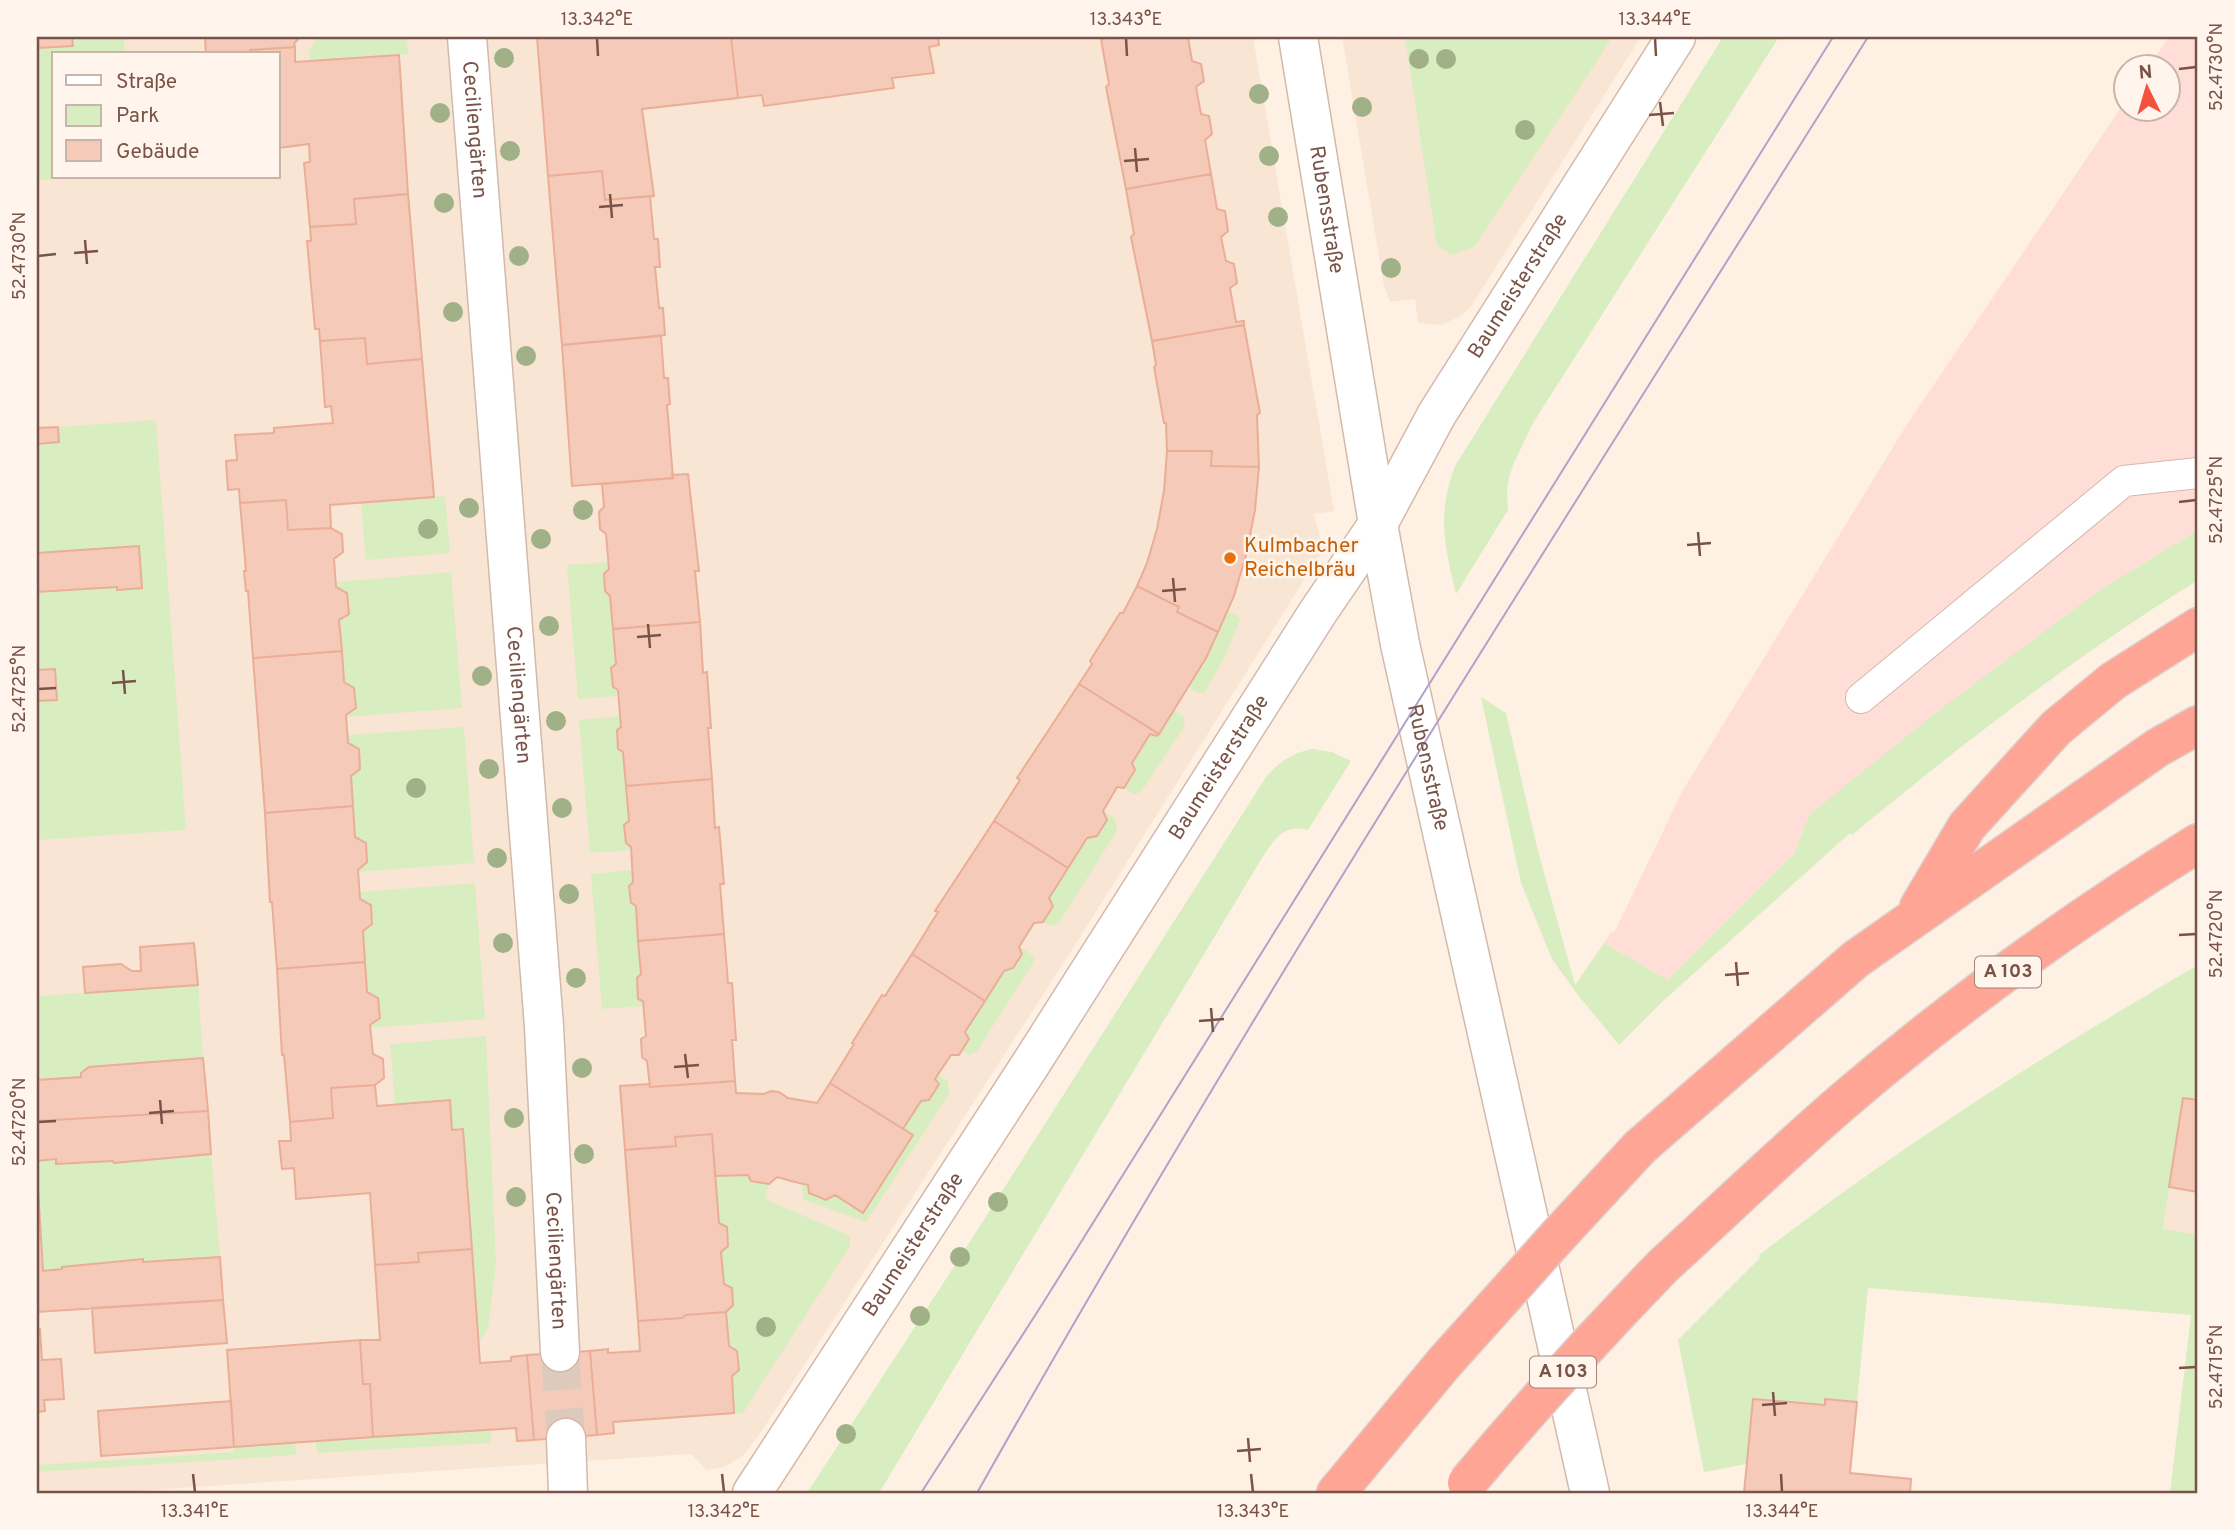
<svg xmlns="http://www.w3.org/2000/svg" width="2235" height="1530" font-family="Overpass,sans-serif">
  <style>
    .residential { fill: #f9e5d4; fill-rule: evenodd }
    .commercial { fill: #ffded7 }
    .green { fill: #d8edc0 }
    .building { fill: #f6cab9; stroke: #eaae97; stroke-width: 2 }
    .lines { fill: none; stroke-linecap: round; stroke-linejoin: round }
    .minor-tunnel { stroke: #ddcabd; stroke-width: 38; stroke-dasharray: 38 19; stroke-linecap: butt }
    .service-casing { stroke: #d3b9ab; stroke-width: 32 }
    .minor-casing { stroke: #d3b9ab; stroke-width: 41 }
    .tertiary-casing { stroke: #d3b9ab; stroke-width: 41 }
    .motorway-casing { stroke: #dcd2cf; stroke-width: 41 }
    .service { stroke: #fff; stroke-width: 30 }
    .minor { stroke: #fff; stroke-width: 38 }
    .tertiary { stroke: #fff; stroke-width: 38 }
    .motorway { stroke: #fea595; stroke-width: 38 }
    .tram { stroke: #b2a1c9; stroke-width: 2 }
    .motorway-bridge-casing { stroke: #dcd2cf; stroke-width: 41; stroke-linecap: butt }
    .motorway-bridge { stroke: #fea595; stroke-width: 38 }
    .tree { fill: #a0b087 }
    .ticks { fill: none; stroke: #795347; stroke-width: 2.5 }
    .food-dot { fill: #e8710a; stroke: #fff5ec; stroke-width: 2.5 }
    .labels { text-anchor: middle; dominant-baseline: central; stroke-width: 5; stroke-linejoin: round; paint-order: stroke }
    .shield { fill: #fff5ec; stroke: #a18478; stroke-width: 2 }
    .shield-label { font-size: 19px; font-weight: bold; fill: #795347 }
    .street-label { font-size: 21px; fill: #795347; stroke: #fff5ec }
    .food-label { font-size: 21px; fill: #c56008; stroke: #fff5ec; text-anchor: start }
    .neatline { fill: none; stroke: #795347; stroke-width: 2.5 }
    .ticks-label { font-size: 18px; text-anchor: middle; fill: #795347 }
  </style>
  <rect width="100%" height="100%" fill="#fef1e4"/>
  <path class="residential" d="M37 37H1253L1334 511 1314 514 1323 550 1077 942 765 1426 745 1454 725 1467 707 1470 691 1454 105 1493H37ZM54 54H278V177H54Z
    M1342 37H1641L1472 305 1461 316 1441 325 1418 323 1415 299 1390 302 1384 286Z
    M2198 1080V1235L2163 1230 2183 1098Z"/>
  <path class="commercial" d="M2169 37H2198V530L2100 590 1809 815 1794 854 1668 980 1604 943 1611 932 1614 933 1683 790 1906 426 2126 100V108H2168V66H2149Z"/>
  <path class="green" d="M72 37H124L125 54H54V177H78L37 180V48L73 46Z
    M319 37H406L409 54 310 62 309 50Z
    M1405 37H1604L1610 41 1475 246 1453 255 1437 246Z
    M1723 37H1779L1533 423 1513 465 1509 478 1507 492 1508 510 1456 594C1444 544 1437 515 1455 466Z
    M156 420 186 830 37 840V701L56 700 55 669 37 670V592L117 587 118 590 142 588 139 546 37 553V444L59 442 58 427Z
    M445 496 450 553 366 560 361 503Z
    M2198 530V580C2076 656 1963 743 1852 835L1850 833 1663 1001 1619 1045 1578 995 1552 959 1521 883 1481 697 1506 713 1537 847 1575 985 1604 943 1668 980 1794 854 1809 815 1938 711 2100 590Z
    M608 562 609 569 604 574 610 596 619 696 578 699 567 565Z
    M451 572 462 708 346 717 356 708 354 688 344 682 339 620 348 613 347 593 336 587V582Z
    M1227 611 1235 614 1240 620 1224 659 1204 693 1196 692 1188 687 1206 658Z
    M1174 710 1183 716 1185 726 1141 792 1134 794 1124 788 1135 770 1132 763 1150 734 1156 736 1159 734Z
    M620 716 621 727 617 731 618 748 623 752 629 821 624 825 626 843 631 847V850L590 853 579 720Z
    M464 727 474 863 358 872 367 862 366 843 355 837 351 776 360 769 359 749 348 743V735Z
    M1312 749 1332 752 1351 761 1308 830C1283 823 1274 840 1262 858L879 1493H807L957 1262 1266 777C1279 762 1292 753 1312 749Z
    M1103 811 1115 818 1117 831 1060 921 1054 926 1043 922 1052 906 1049 898Z
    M632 870 633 882 629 887 631 903 636 906 641 974 637 978 638 999 643 1001V1006L602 1009 591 874Z
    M475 883 485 1019 370 1028V1025L380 1018 378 998 367 992 363 931 372 924 371 906 360 899V892Z
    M1019 947 1029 952 1034 957 1033 963 977 1051 970 1055 961 1050 969 1039 965 1032 1004 971 1013 968 1022 954Z
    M2198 965V1100L2183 1098 2163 1229 2198 1235V1493H2170L2191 1315 1868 1288 1857 1402 1826 1399 1825 1405 1753 1399 1747 1464 1704 1472 1678 1340 1760 1258 1759 1255C1898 1148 2046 1053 2198 965Z
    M198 985 203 1058 89 1067 81 1073V1077L37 1080V996Z
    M486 1036 496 1264 488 1328 478 1343 463 1129 452 1130 450 1100 395 1104 390 1044Z
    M938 1075 948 1081 949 1094 866 1222 804 1200 801 1183 808 1185 810 1193 826 1200 835 1195 864 1213 912 1136 903 1129 921 1101 929 1100 939 1085 935 1079Z
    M211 1154 220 1257 143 1262V1259L62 1267V1269L43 1271 37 1161 56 1159V1164L113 1161 114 1163Z
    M748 1175 751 1181 769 1184 765 1199 848 1235 850 1238V1246L743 1413H734L732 1376 739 1369 737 1351 729 1346 726 1312 733 1305 732 1288 724 1284 721 1252 728 1246 727 1227 719 1223 715 1176Z
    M492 1430 490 1443 317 1453 316 1441Z
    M295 1442 296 1455 37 1472V1465L234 1452V1447Z"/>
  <path class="building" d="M37 37H72L73 46 37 48Z
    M205 37H299V38L294 44 295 47 250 50V54H206Z
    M537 37H731L738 98 642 109 654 196 605 200 602 171 548 176Z
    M731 37H938L939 45 929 47 934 73 892 78 894 88 764 106 762 95 738 98Z
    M1115 37H1188L1192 61 1201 64 1204 81 1196 87 1201 114 1209 116 1212 134 1205 140 1211 174 1126 189 1106 87 1109 84 1101 39Z
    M295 47V62L399 55 408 194 354 199 356 224 310 227 304 163 310 162 309 144 278 148V54H250V50Z
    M602 171 605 200 650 196 654 239H658L660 267H655L659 308H663L665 335 562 345 548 176Z
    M1211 174 1217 209 1225 211 1228 231 1221 237 1226 261 1234 264 1237 283 1230 288 1236 322 1244 321V325L1152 341 1131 237 1134 234 1126 189Z
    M408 194 422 359 367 364 365 338 320 341 319 329H315L307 241H311L310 227 356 224 354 199Z
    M1244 325 1260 413 1257 415 1259 467 1211 466 1212 451H1167L1166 423H1164L1154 367 1156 365 1152 341Z
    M661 336 664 378H668L669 392 670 404 667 405 673 478 572 486 562 345Z
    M365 338 367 364 422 359 434 497 330 505 331 528 288 530 286 500 240 503 239 489 228 490 226 461 237 460 235 435 274 433V428L333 423 331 406 325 407 320 341Z
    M58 427 59 442 37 444V428Z
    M1167 451H1212L1211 466 1259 467 1255 510 1246 555 1234 596 1218 632 1177 612 1179 607 1137 586 1147 563 1157 529 1164 491Z
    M688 474 699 571H695L700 622 613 629 610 596 605 591 604 574 609 569 606 534 600 529 599 512 604 507 602 484 673 478 672 475Z
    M286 500 288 530 331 528 342 534 343 552 334 559 336 587 347 593 349 614 339 620 342 651 253 658 248 591H246L244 571H246L240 503Z
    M139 546 142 588 117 590V587L37 592V553Z
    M1137 586 1179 607 1177 612 1218 632 1206 658 1159 734 1079 684 1092 664 1090 661 1120 613H1123Z
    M700 622 703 673 707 672 711 728H708L712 779 626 786 623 752 618 749 617 730 621 727 618 690 613 687 611 668 616 664 613 629Z
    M342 651 344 682 354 688 356 708 346 715 348 743 359 749 360 769 351 776 353 806 265 813 253 658Z
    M55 669 57 700 37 701V670Z
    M1079 684 1159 734 1156 736 1150 734 1132 763 1135 770 1124 788 1117 787 1103 811 1107 820 1097 836 1087 838 1068 868 994 821 1020 780 1017 778Z
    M712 779 715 828 719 827 724 884H720L724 934 638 941 636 906 631 903 629 886 633 882 631 847 626 843 624 825 629 821 626 786Z
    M353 806 355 837 366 843 367 862 358 870 360 899 371 905 372 924 363 931 365 962 277 969 272 902H270L265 813Z
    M994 821 1068 868 1049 898 1053 906 1043 922 1034 923 1019 947 1022 954 1013 968 1004 971 985 1001 912 954 938 912 935 911Z
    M724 934 728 983H732L736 1040H732L735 1081 650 1087 647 1061 642 1057 641 1039 646 1036 643 1001 638 999 637 978 641 974 638 941Z
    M194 943 198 985 85 993 83 967 121 964 132 971H141L140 947Z
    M912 954 985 1001 965 1032 969 1039 959 1055H951L935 1079 939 1084 929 1100 921 1101 903 1129 830 1083 854 1044 852 1043 882 995 885 996Z
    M365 962 367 992 378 998 380 1018 370 1025 373 1054 383 1059 384 1078 375 1085 331 1088 333 1118 290 1122 284 1055H282L277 969Z
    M203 1058 208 1111 37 1121V1080L81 1077V1073L89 1067Z
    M735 1081 736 1093 764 1094 771 1091 779 1092 788 1098 817 1103 830 1083 913 1135 863 1213 835 1195 826 1200 809 1193 808 1185 791 1181 777 1177 769 1184 751 1181 748 1175 715 1176 712 1134 675 1137 676 1146 625 1150 620 1086 649 1084 650 1087Z
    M375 1085 377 1106 450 1100 452 1130 463 1129 472 1249 418 1253 419 1262 375 1265 370 1193 296 1199 294 1168 282 1169 279 1141H291L290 1122 333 1118 331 1088Z
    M2183 1098 2198 1100V1192L2169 1187Z
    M208 1111 211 1154 114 1163 113 1161 56 1164V1159L37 1161V1121Z
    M712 1134 719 1223 727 1227 728 1246 721 1252 724 1284 732 1288 733 1305 726 1312 686 1315 682 1318 638 1321 625 1150 676 1146 675 1137Z
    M37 1172 43 1271 62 1269V1267L143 1259V1262L220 1257 223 1300 37 1312Z
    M472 1249 480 1363 511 1361V1357L527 1355 534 1440 517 1441 516 1428 373 1437 370 1384H363L360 1340H380L375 1265 419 1262 418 1253Z
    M223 1300 227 1343 95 1353 92 1308Z
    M726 1312 729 1346 737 1351 739 1370 732 1376 734 1413 613 1422 614 1433 597 1435 590 1351 608 1349V1353L640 1351 638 1321 682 1318 686 1315Z
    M40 1329 42 1360 61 1359 64 1399 44 1400 45 1411 37 1412V1330Z
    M360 1340 363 1384H370L373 1437 234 1447 227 1350Z
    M590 1351 597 1435 534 1440 527 1355Z
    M1753 1399 1825 1405V1399L1857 1402 1850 1473 1911 1479 1910 1493H1744Z
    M231 1401 234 1447 101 1456 98 1411Z"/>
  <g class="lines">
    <path class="minor-tunnel" d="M560 1352 566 1438"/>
    <defs>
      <path id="service" d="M1861 698 2124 481 2198 473"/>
      <g id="minor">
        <path id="s1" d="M467 37 544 1026 560 1352"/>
        <path d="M566 1438 568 1493"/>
        <path id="s2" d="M752 1493 1032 1062 1318 612 1378 524 1437 414 1676 37"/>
      </g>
      <g id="tertiary">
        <path id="s3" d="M1298 37 1378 524 1400 644 1590 1493"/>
      </g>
      <path id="motorway" d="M1919 907 1967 826 2056 728 2113 681 2198 627
        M1640 1147 1856 959 2157 748 2198 725
        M1663 1266C1724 1210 1784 1152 1847 1098 1957 1004 2075 919 2198 843
        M1336 1493 1444 1363"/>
    </defs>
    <use href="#service" class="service-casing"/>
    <use href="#minor" class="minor-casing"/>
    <use href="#tertiary" class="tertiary-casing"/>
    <use href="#motorway" class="motorway-casing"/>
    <use href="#service" class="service"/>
    <use href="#minor" class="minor"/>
    <use href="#tertiary" class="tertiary"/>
    <use href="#motorway" class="motorway"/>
    <path class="tram" d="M921 1493 1043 1303 1833 37
      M977 1493C1256 997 1566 519 1868 37"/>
    <defs>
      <path id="motorway-bridge" d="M1444 1363 1556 1238 1640 1147
        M1467 1483C1530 1408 1595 1336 1663 1266"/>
    </defs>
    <use href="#motorway-bridge" class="motorway-bridge-casing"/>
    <use href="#motorway-bridge" class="motorway-bridge"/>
  </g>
  <g class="tree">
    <circle cx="504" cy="58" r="10"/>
    <circle cx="1419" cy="59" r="10"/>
    <circle cx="1446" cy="59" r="10"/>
    <circle cx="1259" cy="94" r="10"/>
    <circle cx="1362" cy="107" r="10"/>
    <circle cx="440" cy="113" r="10"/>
    <circle cx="1525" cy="130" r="10"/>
    <circle cx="510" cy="151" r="10"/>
    <circle cx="1269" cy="156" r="10"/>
    <circle cx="444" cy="203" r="10"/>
    <circle cx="1278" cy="217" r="10"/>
    <circle cx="519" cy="256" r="10"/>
    <circle cx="1391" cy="268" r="10"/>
    <circle cx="453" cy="312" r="10"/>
    <circle cx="526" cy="356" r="10"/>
    <circle cx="469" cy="508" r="10"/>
    <circle cx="583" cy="510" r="10"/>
    <circle cx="428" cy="529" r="10"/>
    <circle cx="541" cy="539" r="10"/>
    <circle cx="549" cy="626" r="10"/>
    <circle cx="482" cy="676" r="10"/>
    <circle cx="556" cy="721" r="10"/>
    <circle cx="489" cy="769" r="10"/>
    <circle cx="416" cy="788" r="10"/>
    <circle cx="562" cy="808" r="10"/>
    <circle cx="497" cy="858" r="10"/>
    <circle cx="569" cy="894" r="10"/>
    <circle cx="503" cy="943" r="10"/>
    <circle cx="576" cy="978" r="10"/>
    <circle cx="582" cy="1068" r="10"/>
    <circle cx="514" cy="1118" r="10"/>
    <circle cx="584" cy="1154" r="10"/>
    <circle cx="516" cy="1197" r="10"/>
    <circle cx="998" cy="1202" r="10"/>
    <circle cx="960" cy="1257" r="10"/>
    <circle cx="920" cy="1316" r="10"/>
    <circle cx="766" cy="1327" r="10"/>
    <circle cx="846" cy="1434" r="10"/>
  </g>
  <path class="ticks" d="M597 38 598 56M1126 38 1127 56M1655 38 1656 56M2179 69 2196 67M1660 102 1663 126M1649 115 1674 113M1135 148 1137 172M1124 161 1149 159M610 194 612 218M599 207 623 205M85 240 87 264M74 253 98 251M38 256 56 254M2179 502 2196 500M1698 532 1700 556M1687 545 1711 543M1173 578 1175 602M1162 591 1186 589M648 624 650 648M637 637 661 635M123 670 125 694M112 683 136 681M38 689 56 688M2179 935 2196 934M1736 962 1738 986M1725 975 1749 973M1211 1008 1213 1032M1199 1021 1224 1019M685 1054 688 1078M674 1067 699 1065M160 1100 162 1124M149 1113 174 1111M38 1122 56 1121M2179 1368 2196 1367M1773 1392 1775 1416M1762 1405 1787 1403M1248 1438 1250 1462M1237 1451 1261 1449M193 1474 195 1492M722 1474 724 1492M1251 1474 1253 1492M1781 1474 1782 1492"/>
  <circle class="food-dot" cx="1230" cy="558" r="7"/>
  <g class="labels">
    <g class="shield">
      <rect x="1975" y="956.5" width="66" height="31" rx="5"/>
      <rect x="1530" y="1356.5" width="66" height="31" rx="5"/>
    </g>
    <g class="shield-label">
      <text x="2008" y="972">A 103</text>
      <text x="1563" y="1372">A 103</text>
    </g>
    <g class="street-label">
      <text stroke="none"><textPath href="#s1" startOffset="93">Ceciliengärten</textPath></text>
      <text stroke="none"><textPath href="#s3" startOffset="175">Rubensstraße</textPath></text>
      <text stroke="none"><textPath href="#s2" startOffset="1430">Baumeisterstraße</textPath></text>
      <text stroke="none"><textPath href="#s1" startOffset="660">Ceciliengärten</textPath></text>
      <text stroke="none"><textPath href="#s2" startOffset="863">Baumeisterstraße</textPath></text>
      <text stroke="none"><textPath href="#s3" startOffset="742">Rubensstraße</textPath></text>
      <text stroke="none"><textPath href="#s2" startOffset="296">Baumeisterstraße</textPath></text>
      <text stroke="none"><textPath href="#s1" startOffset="1227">Ceciliengärten</textPath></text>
    </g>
    <g class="food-label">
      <text x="1244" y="546">Kulmbacher<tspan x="1244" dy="24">Reichelbräu</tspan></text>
    </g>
  </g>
  <rect width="2235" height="1530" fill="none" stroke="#fff5ec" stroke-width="77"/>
  <rect x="52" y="52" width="228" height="126" fill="#fff5ec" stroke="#c9b4aa" stroke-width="2"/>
  <rect x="66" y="75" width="35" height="10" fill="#ffffff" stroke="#c9b4aa" stroke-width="2"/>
  <text x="116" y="88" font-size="21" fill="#795347">Straße</text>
  <rect x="66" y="105" width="35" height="21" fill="#d8edc0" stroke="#c9b4aa" stroke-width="2"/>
  <text x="116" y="122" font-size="21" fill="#795347">Park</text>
  <rect x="66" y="140" width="35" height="21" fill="#f6cab9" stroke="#c9b4aa" stroke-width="2"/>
  <text x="116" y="158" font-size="21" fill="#795347">Gebäude</text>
  <g transform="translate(2147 88) rotate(355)"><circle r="33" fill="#fff5ec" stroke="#c9b4aa" stroke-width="2"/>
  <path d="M0-5L12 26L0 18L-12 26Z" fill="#f3523e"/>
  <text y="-10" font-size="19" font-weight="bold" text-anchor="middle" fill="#795347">N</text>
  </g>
  <rect x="38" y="38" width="2158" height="1454" class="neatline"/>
  <g class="ticks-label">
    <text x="597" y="25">13.342°E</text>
    <text x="1126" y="25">13.343°E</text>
    <text x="1655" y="25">13.344°E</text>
    <text transform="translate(2216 67) rotate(-90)" y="6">52.4730°N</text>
    <text transform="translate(19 256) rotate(-90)" y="6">52.4730°N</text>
    <text transform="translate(2216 500) rotate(-90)" y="6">52.4725°N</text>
    <text transform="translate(19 689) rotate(-90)" y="6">52.4725°N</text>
    <text transform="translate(2216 934) rotate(-90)" y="6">52.4720°N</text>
    <text transform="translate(19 1122) rotate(-90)" y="6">52.4720°N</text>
    <text transform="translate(2216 1367) rotate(-90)" y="6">52.4715°N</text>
    <text x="195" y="1517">13.341°E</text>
    <text x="724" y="1517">13.342°E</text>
    <text x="1253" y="1517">13.343°E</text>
    <text x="1782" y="1517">13.344°E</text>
  </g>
</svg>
